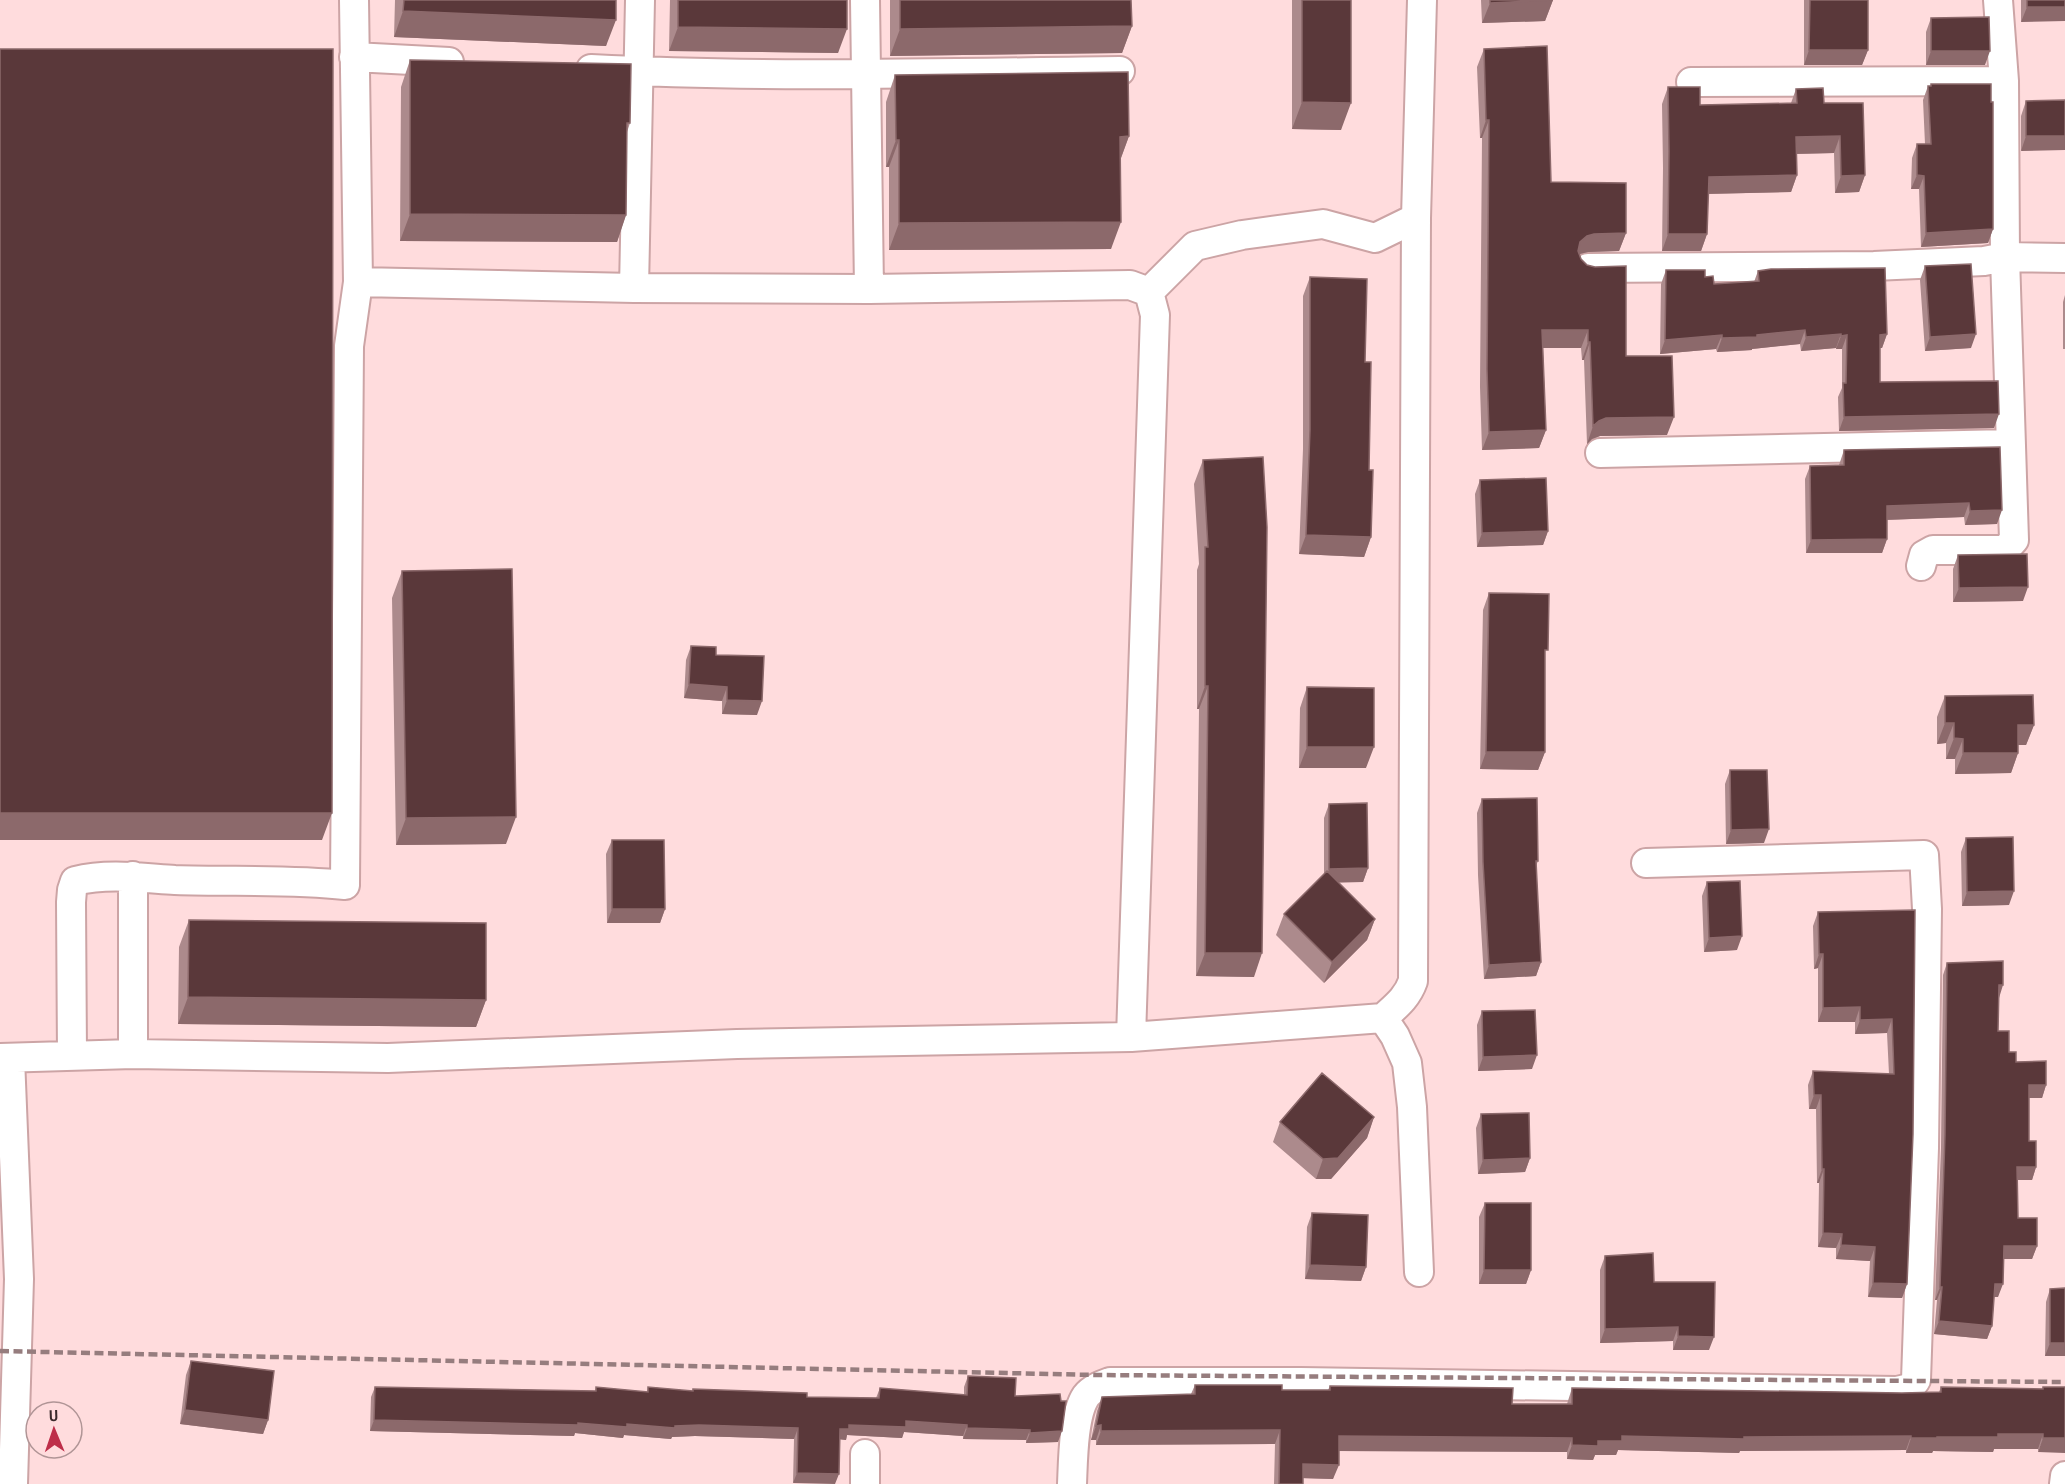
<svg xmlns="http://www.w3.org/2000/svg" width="2065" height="1484" font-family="'Archivo Narrow',sans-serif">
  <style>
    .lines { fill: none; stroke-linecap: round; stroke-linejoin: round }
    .minor-casing { stroke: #cca4a5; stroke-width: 32 }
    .minor { stroke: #fff; stroke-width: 28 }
    .rail { stroke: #967d7e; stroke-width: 4.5; stroke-dasharray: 9 4.5; stroke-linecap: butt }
    .wall { fill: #ac8a8c }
    .shaded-wall { fill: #8c696b }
    .building { fill: #5a383a; stroke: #8c696b; stroke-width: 1.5 }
  </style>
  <rect width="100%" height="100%" fill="#ffdcdd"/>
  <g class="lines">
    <defs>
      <path id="minor" d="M865 0 869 289
        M354 57 449 62
        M591 69C767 78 944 73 1120 71
        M1691 82 2004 81
        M1588 268 1874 266 1984 261 2005 257 2065 258
        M634 288 640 0
        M1149 292 1195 246 1242 235 1323 224 1375 238 1416 218
        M1600 453 2010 444
        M1921 566 1924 555 1933 550H2005L2014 540 2005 257 2004 81 1998 0
        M133 876V1054
        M1383 1018 1395 1036 1407 1063 1412 1107 1419 1272
        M1131 1037 1383 1018C1396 1006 1407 998 1413 981L1416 218 1422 0
        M72 1055 71 902 72 890 75 881C108 873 142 878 175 880 232 882 288 879 345 885L349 346 358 282 354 0
        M0 1058 133 1054 388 1058 737 1044 1131 1037 1155 315 1149 292 1130 285 869 289 634 288 358 282
        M10 1058 19 1279 13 1484
        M865 1454V1484
        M1072 1484C1073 1462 1073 1415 1086 1396 1091 1389 1102 1385 1110 1382H1301L1897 1391 1910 1388 1916 1380 1924 1148 1927 909 1924 855 1646 863
        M2064 1484 2065 1476"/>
    </defs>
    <use href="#minor" class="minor-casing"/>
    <use href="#minor" class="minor"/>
    <path class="rail" d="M0 1351 1096 1375 2065 1382"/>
  </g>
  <path class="wall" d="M395 0H616L606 46 394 37Z
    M670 0H847L838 53 669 51Z
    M890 0H1131L1132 26 1122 53 890 56Z
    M1292 0H1351L1341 130 1292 129Z
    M1481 0H1553L1545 21 1482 23Z
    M1804 0H1868V50L1862 65H1804Z
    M2021 0H2065L2021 22Z
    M1931 18 1985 65H1926V32Z
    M1484 49 1551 182 1626 233 1619 251 1588 252 1579 254 1626 356 1667 435 1600 436 1592 439 1587 444 1584 360H1582L1581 348H1543L1546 430 1539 448 1482 450 1480 387 1482 138H1480L1477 67Z
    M410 60 630 123 627 132 626 215 617 242 400 241 401 87Z
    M895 75 1129 136 1120 161 1111 249 889 250V167H886V102Z
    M1931 84 1993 229 1988 243 1921 247 1919 189H1911L1912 158 1917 144H1925L1923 100 1928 86H1931Z
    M1668 87 1700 105 1791 103 1796 89 1824 103 1865 175 1859 192 1835 193 1834 153 1797 154V175L1791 192 1708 194 1707 234 1701 251H1662L1663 168 1662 104Z
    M2065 100 2021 151V116L2026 101Z
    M1925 266 1971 348 1925 351 1920 280Z
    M1666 270 1705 277 1714 284 1754 282 1758 271 1887 334 1882 348H1880V382L1994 428 1839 431 1838 397 1842 388V349H1836V348L1801 351 1800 344 1752 349V350L1717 352 1716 349 1660 354 1661 284Z
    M1310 277 1365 362 1371 537 1364 557 1299 554 1303 449V296Z
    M2065 295V349H2063V302Z
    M2000 447 1997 524 1965 525 1964 517 1887 520V539L1882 553H1806L1805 479 1810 466 1839 465 1844 450Z
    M1203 460 1254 977 1196 976 1199 709H1197V570L1199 564 1194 484Z
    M1480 480 1548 531 1543 545 1477 547 1475 494Z
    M1958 555 2023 601 1953 602V569Z
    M402 571 506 844 396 845 392 598Z
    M1489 593 1545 752 1538 770 1480 769 1483 610Z
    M691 646 716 655 757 715 722 714V701L684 698 686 660Z
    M1307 687 1366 768H1299L1300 708Z
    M1945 696 2034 725 2026 745H2018V753L2011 773 1955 774V759H1946V743L1937 744V717Z
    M1730 770 1764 843 1726 844 1725 784Z
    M1482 799 1538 861 1536 866 1541 962 1536 976 1484 979 1478 875 1477 813Z
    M1329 804 1368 868 1363 882H1338L1375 919 1367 940 1324 983 1276 935 1284 914 1324 874V818Z
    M1966 838 2009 905 1962 906 1961 852Z
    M612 840 665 909 660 923H607L606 854Z
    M1707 882 1737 950 1704 952 1702 896Z
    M1915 910 1907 1284 1902 1298 1868 1297 1870 1261 1836 1259V1248L1818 1247 1819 1183H1817L1816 1109H1809L1808 1085 1813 1071 1889 1074 1887 1033 1855 1034V1022H1818V968L1814 969 1813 926 1818 912Z
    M189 920 486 1000 476 1027 178 1024 179 947Z
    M1947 963 1999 998 1998 1031 2009 1052 2016 1062 2046 1085 2042 1098H2029V1141L2036 1167 2032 1180H2018V1218L2037 1246 2032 1259H2003L1998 1297H1994L1992 1326 1987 1339 1934 1334 1937 1300H1935L1941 1148 1943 975Z
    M1482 1011 1532 1069 1478 1071 1477 1025Z
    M1481 1114 1530 1158 1525 1172 1478 1174 1476 1128Z
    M1374 1117 1367 1138 1331 1179H1316L1273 1142 1280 1122Z
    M1485 1203 1531 1270 1526 1284H1479V1217Z
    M1312 1213 1366 1267 1361 1281 1305 1279 1307 1227Z
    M1605 1256 1654 1282 1709 1350H1673V1341L1600 1343V1270Z
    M2065 1288V1356H2045L2046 1302 2050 1289Z
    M191 1361 268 1420 263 1434 180 1424 186 1375Z
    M968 1376 1015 1396 1058 1442 1026 1443V1440L963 1439V1436L904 1432 902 1438 847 1435 846 1440 840 1439 793 1483 794 1439 695 1436 672 1437 671 1439 624 1435 623 1438 575 1433 574 1436 370 1431 371 1397 375 1387 595 1391 596 1387 647 1392 648 1387 692 1391 693 1389 807 1397 876 1398 880 1388 964 1395V1387Z
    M1195 1385 1282 1390H1328L1330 1386 1512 1404H1567L1572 1388 1902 1393 1939 1392 1941 1387 2042 1389 2043 1387H2065L2038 1452V1449H1994L1993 1452 1933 1451 1932 1453H1906V1450L1740 1451 1739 1453 1618 1450 1616 1455H1595L1593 1460 1567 1459V1452L1339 1451 1333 1479 1303 1478V1484H1274L1275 1444 1096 1445V1440H1091L1097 1411 1102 1397 1191 1394Z"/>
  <path class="shaded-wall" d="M1553 0 1545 21 1482 23 1490 3Z
    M2027 7H2065V21L2021 22Z
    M403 11 616 20 606 46 394 37Z
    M1132 26 1122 53 890 56 900 29Z
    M678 27 847 29 838 53 669 51Z
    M1809 50H1868L1862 65H1804Z
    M1931 51H1990L1985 65H1926Z
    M1302 102 1351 103 1341 130 1292 129Z
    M1486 120H1489L1482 138H1480Z
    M1129 136 1119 163 1120 137Z
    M1840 136 1834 153 1790 154 1796 137Z
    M2026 136H2065V150L2021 151Z
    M896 140H899L889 167H886Z
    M1797 175 1791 192 1702 194 1709 177Z
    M1865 175 1859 192 1835 193 1841 176Z
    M1917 175 1924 176 1919 189H1911Z
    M410 214 626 215 617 242 400 241Z
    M1121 222 1111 249 889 250 899 223Z
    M1993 229 1988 243 1921 247 1926 233Z
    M1626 233 1619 251 1588 252 1580 254 1573 260 1580 242 1587 236 1594 234Z
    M1668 234H1707L1701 251H1662Z
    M1542 330H1588L1581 348H1536Z
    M1805 330 1800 344 1752 349V350L1717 352 1722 338Z
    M1841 334 1836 348 1801 351 1806 337Z
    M1887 334 1882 348H1875L1880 335Z
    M1976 334 1971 348 1925 351 1930 337Z
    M1722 335 1716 349 1660 354 1665 340Z
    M1847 335 1842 349H1836L1841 336Z
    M1588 342H1590L1584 360H1582Z
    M1999 414 1994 428 1839 431 1844 417Z
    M1674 417 1667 435 1600 436 1592 439 1587 444 1593 426 1599 421 1606 418Z
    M1546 430 1539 448 1482 450 1489 432Z
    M1969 503 1964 517 1882 520 1887 506Z
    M2002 510 1997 524 1965 525 1970 511Z
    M1548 531 1543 545 1477 547 1482 533Z
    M1306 535 1371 537 1364 557 1299 554Z
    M1887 539 1882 553H1806L1811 540Z
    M2028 587 2023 601 1953 602 1959 588Z
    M689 684 727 687 722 701 684 698Z
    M1205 686H1208L1199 709H1197Z
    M727 700 762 701 757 715 722 714Z
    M1945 723H1954L1946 743 1937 744Z
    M2018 725H2034L2026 745H2010Z
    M1954 738 1963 739 1955 759H1946Z
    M1307 747H1374L1366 768H1299Z
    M1486 752H1545L1538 770 1480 769Z
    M1963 753H2018L2011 773 1955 774Z
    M0 813H332L322 840H0Z
    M516 817 506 844 396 845 406 818Z
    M1769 829 1764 843 1726 844 1731 830Z
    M1368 868 1363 882 1324 883 1329 869Z
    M2014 891 2009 905 1962 906 1967 892Z
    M612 909H665L660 923H607Z
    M1375 919 1367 940 1324 983 1332 962Z
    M1742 936 1737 950 1704 952 1709 938Z
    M1205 953H1262L1254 977 1196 976Z
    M1819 954H1823L1818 968 1814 969Z
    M1541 962 1536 976 1484 979 1489 965Z
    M1999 985H2003L1999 998Z
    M188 997 486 1000 476 1027 178 1024Z
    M1860 1007 1855 1022H1818L1823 1008Z
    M1892 1019 1887 1033 1855 1034 1860 1020Z
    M1537 1055 1532 1069 1478 1071 1483 1057Z
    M2029 1085H2046L2042 1098H2025Z
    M1814 1095H1821L1816 1109H1809Z
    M1374 1117 1367 1138 1331 1179H1316L1323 1159Z
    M1530 1158 1525 1172 1478 1174 1483 1160Z
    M2017 1167H2036L2032 1180H2013Z
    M1822 1169H1824L1819 1183H1817Z
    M1823 1233 1842 1234 1836 1248 1818 1247Z
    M1841 1245 1875 1247 1870 1261 1836 1259Z
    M2004 1246H2037L2032 1259H1999Z
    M1310 1265 1366 1267 1361 1281 1305 1279Z
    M1484 1270H1531L1526 1284H1479Z
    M1873 1283 1907 1284 1902 1298 1868 1297Z
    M1995 1284H2003L1998 1297H1991Z
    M1940 1287H1942L1937 1300H1935Z
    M1939 1321 1992 1326 1987 1339 1934 1334Z
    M1678 1327 1673 1341 1600 1343 1605 1329Z
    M1678 1336 1714 1337 1709 1350H1673Z
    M2050 1343H2065V1356H2045Z
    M185 1410 268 1420 263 1434 180 1424Z
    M374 1420 578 1423 675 1426 699 1425 798 1428 794 1439 695 1436 672 1437 671 1439 624 1435 623 1438 575 1433 574 1436 370 1431Z
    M906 1421 967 1425 963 1436 904 1432 902 1438 847 1435 846 1440 836 1439 840 1429 849 1425Z
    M1101 1425 1096 1440H1091L1096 1426Z
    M967 1428 1030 1430 1026 1440 963 1439Z
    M1280 1430 1275 1444 1096 1445 1101 1431Z
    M1062 1431 1058 1442 1026 1443 1030 1433Z
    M1998 1434H2043L2038 1449H1994L1993 1452 1933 1451 1932 1453H1906L1911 1438Z
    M1339 1436 1572 1438 1567 1452 1333 1451Z
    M1622 1436 1744 1437 1911 1436 1906 1450 1740 1451 1739 1453 1618 1450 1616 1455H1595L1593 1460 1567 1459 1572 1445Z
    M2043 1438H2065V1453L2038 1452Z
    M1303 1464 1339 1465 1333 1479 1298 1478Z
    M797 1473 839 1474 835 1484 793 1483Z"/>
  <path class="building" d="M404 0H616V20L403 11Z
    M678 0H847V29L678 27Z
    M900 0H1131L1132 26 900 29Z
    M1302 0H1351V103L1302 102Z
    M1490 0H1553L1490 3Z
    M1810 0H1868V50H1809Z
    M2027 0H2065V7H2027Z
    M1989 17 1990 51H1931V18Z
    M1547 46 1551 182 1626 183V233L1594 234 1587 236 1580 242 1578 251 1581 259 1587 265 1595 267 1626 266V356H1672L1674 417 1606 418 1599 421 1593 426 1590 342H1588V330H1542L1546 430 1489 432 1487 369 1489 120H1486L1484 49Z
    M0 49H333L332 813H0Z
    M410 60 631 64 630 123H627L626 215 410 214Z
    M1128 72 1129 136 1120 137 1121 222 899 223V140H896L895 75Z
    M1931 84H1991V102H1993V229L1926 233 1924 176 1917 175V144H1931L1928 86H1931Z
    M1668 87H1700V105L1797 103 1796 89 1823 88 1824 103H1863L1865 175 1841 176 1840 136 1796 137 1797 175 1709 177 1707 234H1668L1669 151Z
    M2065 100V136H2026V101Z
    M1971 264 1976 334 1930 337 1925 266Z
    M1885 268 1887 334 1880 335V382L1998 381 1999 414 1844 417 1843 383H1846L1847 335 1841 336V334L1806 337 1805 330 1757 335V337L1722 338V335L1665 340 1666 270H1705V277L1713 276 1714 284 1759 281 1758 271 1771 269Z
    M1310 277 1367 279 1365 362H1371L1369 470H1373L1371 537 1306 535 1310 430Z
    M2000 447 2002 510 1970 511 1969 503 1887 506V539L1811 540 1810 466 1844 465V450Z
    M1263 457 1267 527 1262 953H1205L1208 686H1205V547H1208L1203 460Z
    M1546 478 1548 531 1482 533 1480 480Z
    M2027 554 2028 587 1959 588 1958 555Z
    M512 569 516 817 406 818 402 571Z
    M1489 593 1549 594 1548 650H1545V752H1486Z
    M691 646 716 647V655L764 656 762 701 727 700V687L689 684Z
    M1307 687 1374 688V747H1307Z
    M2033 695 2034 725H2018V753H1963V739L1954 738V723H1945V696Z
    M1730 770H1767L1769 829 1731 830Z
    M1537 798 1538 861H1536L1541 962 1489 965 1483 862 1482 799Z
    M1367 803 1368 868 1329 869V804Z
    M2013 837 2014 891 1967 892 1966 838Z
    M612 840H664L665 909H612Z
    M1327 871 1375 919 1332 962 1284 914Z
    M1740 881 1742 936 1709 938 1707 882Z
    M1915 910 1913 1134 1907 1284 1873 1283 1875 1247 1841 1245 1842 1234 1823 1233 1824 1169H1822L1821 1095H1814L1813 1071 1894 1074 1892 1019 1860 1020V1007L1823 1008V954H1819L1818 912Z
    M189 920 486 923V1000L188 997Z
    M2003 961V985H1999L1998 1031H2009V1052H2016V1062L2046 1061V1085H2029V1141H2036V1167H2017L2018 1218H2037V1246H2004L2003 1284H1995L1992 1326 1939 1321 1942 1287H1940L1945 1135 1947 963Z
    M1535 1010 1537 1055 1483 1057 1482 1011Z
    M1322 1073 1374 1117 1338 1158 1323 1159 1280 1122Z
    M1529 1113 1530 1158 1483 1160 1481 1114Z
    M1485 1203H1531V1270H1484Z
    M1312 1213 1368 1215 1366 1267 1310 1265Z
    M1653 1253 1654 1282H1715L1714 1337 1678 1336V1327L1605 1329V1256Z
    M2065 1288V1343H2050V1289Z
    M191 1361 274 1371 268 1420 185 1410Z
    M968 1376 1016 1378 1015 1396 1060 1394 1061 1401H1066L1062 1431 1030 1433V1430L967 1428V1425L906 1421V1427L849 1425V1429H840L839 1474 797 1473 798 1428 699 1425 675 1426V1428L627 1424V1427L578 1423V1425L374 1420 375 1387 596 1391V1387L648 1392V1387L693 1391V1389L807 1393V1397L879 1398 880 1388 967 1395Z
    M1195 1385H1282V1390H1330V1386L1513 1388 1512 1404H1572V1388L1902 1393 1941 1392V1387L2043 1389V1387H2065V1438H2043V1434H1998V1437H1937V1438H1911V1436L1744 1437V1439L1622 1436V1441H1598V1446L1572 1445V1438L1339 1436V1465L1303 1464V1484H1279L1280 1430 1101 1431V1425L1096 1426 1102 1397 1195 1394Z"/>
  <g transform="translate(54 1430) rotate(358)"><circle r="28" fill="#ffdcdd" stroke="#b09596" stroke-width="1.5"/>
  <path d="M0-4.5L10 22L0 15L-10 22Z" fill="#be2e49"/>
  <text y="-9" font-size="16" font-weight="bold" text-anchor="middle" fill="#3a2a2b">U</text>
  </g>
</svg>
